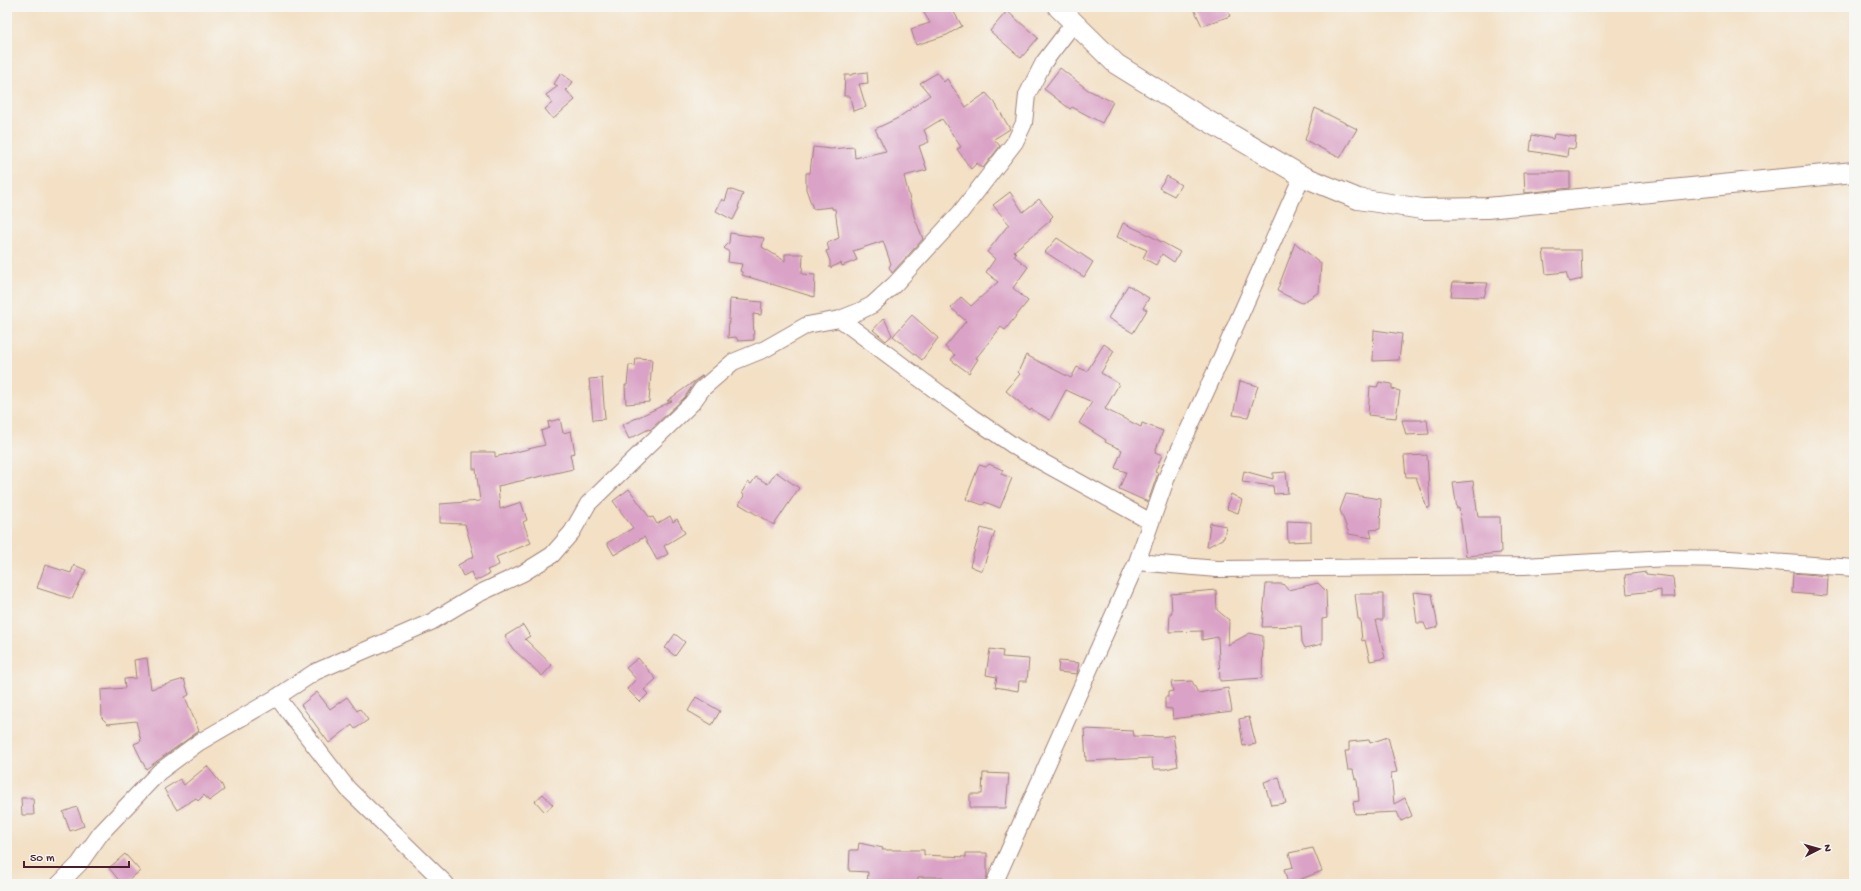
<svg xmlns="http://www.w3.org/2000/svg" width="1861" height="891" font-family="'Gochi Hand',sans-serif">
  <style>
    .building { fill: #daa2c6 }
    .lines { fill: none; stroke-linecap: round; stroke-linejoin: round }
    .minor-casing { stroke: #9e8078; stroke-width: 18 }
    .major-casing { stroke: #9e8078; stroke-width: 22 }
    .minor { stroke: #fff; stroke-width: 16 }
    .major { stroke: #fff; stroke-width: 20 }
  </style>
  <rect width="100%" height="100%" fill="#f6f6f2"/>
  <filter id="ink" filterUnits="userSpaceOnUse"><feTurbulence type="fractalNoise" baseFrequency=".025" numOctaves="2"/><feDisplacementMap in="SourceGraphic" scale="8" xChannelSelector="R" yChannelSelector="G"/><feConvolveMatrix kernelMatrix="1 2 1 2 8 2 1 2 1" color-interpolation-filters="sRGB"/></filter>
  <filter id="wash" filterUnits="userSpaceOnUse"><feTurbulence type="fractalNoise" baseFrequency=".012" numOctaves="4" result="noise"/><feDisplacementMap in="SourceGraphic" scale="16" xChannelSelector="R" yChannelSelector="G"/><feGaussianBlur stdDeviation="0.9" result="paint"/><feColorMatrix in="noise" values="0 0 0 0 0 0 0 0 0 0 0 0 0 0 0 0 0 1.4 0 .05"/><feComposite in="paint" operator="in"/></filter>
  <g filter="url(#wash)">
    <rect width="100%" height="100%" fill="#f3e0c5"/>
    <g id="blocks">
      <path class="building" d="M930 7H951L962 26 947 35 916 45 911 29 930 23 923 11Z
        M1193 7H1226L1230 16 1202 26Z
        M1007 11 1038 38 1021 58 990 31Z
        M1060 68 1088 90 1113 102 1102 123 1072 107 1070 109 1044 89Z
        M867 72 868 83 859 84 866 107 853 111 850 96H844L845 75H852V74Z
        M561 73 573 82 566 90 575 100 553 119 545 109 552 103 546 95 558 86 554 84Z
        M937 73 944 82 947 79 966 107 986 93 995 103 1010 129 994 139 1000 146 983 168 977 163 971 169 957 149 961 147 942 119 924 130 929 142 919 146 927 170 904 176 914 216 923 239 892 273 889 267 891 264 883 241 853 251 857 260 842 266 841 263 830 268V261L826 251 829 250 827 243 839 238 835 209H832V207L813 209 806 189V173H810L813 147 831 149 854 147 855 158 886 151 875 129 898 118 930 95 920 83Z
        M1315 108 1357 129 1340 158 1305 140Z
        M1554 134 1576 137 1575 149 1568 148 1567 157 1530 151 1532 135 1553 139Z
        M1524 172H1570V188L1525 193Z
        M1167 176 1181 185 1174 196 1159 188Z
        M729 189 743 194 738 207 739 208 733 220 716 211 722 199 725 201Z
        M1010 192 1023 212 1039 199 1053 216 1050 219 1051 220 1014 251 1016 253 1014 256 1028 267 1013 288 1028 301 1005 330 1001 327 976 358 978 359 969 373 951 360 955 355 945 347 966 321 951 308 961 297 971 306 998 282 986 272 995 259 987 252 1009 224 993 205Z
        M1123 223 1145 233 1180 252 1174 262 1162 254 1156 265 1143 258 1147 250 1117 237Z
        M730 233 764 238 762 247 785 261V254H803L802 274 815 275 814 297 742 275V272L740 271 742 264 728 262 729 252 724 248 729 243Z
        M1057 238 1093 262 1084 277 1045 252Z
        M1295 243 1321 263 1319 292 1302 303 1277 291Z
        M1543 250H1581L1582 279 1569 282 1566 272 1546 274Z
        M1453 282 1488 283 1484 297 1451 296Z
        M1128 285 1149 298 1143 308 1147 310 1133 333 1108 318Z
        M730 299 762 302 761 315 753 314 754 340 738 341 736 337 728 338Z
        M912 315 938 338 922 360 893 336Z
        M884 318 892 335 886 341 873 330Z
        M1374 330 1402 334 1399 360 1373 361Z
        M1104 344 1114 351 1101 373 1119 384 1105 409 1141 427 1142 423 1163 431 1155 452 1162 455 1155 472 1158 473 1148 502 1119 489 1126 472 1115 468 1122 450 1105 442 1106 440 1079 423 1092 402 1066 390 1050 420 1031 409 1030 411 1006 391 1020 374 1018 372 1026 355 1071 378 1077 367 1087 371Z
        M636 358 652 359 649 402 626 404 625 385H627L629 365 635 366Z
        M703 375 694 383 685 397 650 430 649 429 629 439 622 425 672 401H667Z
        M602 378 605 419 593 420 589 379Z
        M1240 381 1258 386 1248 417 1233 415Z
        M1379 382 1392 384V389L1400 391 1396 418 1368 415 1370 386 1377 387Z
        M560 419 563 433 571 431 575 453 570 454 573 469 498 486 500 509 521 502 527 520 523 522 531 543 496 557 499 565 487 570 489 574 475 581 471 572 463 576 458 565 474 556 465 524 440 523V504L480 501 476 469H473V452H495V457L545 445 541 431 549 428 548 422Z
        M1402 420H1427L1429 434 1406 435Z
        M1427 455 1430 507 1427 508 1416 477H1406L1404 456Z
        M989 464 1003 470 1001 474 1012 478 1000 508 985 502 983 505 966 499 979 465 986 467Z
        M1244 471 1273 479V473L1286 472 1288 493 1274 494 1273 486 1242 482Z
        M776 472 799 488 774 525 739 504 744 496 742 492 748 482 751 484 756 477 768 484Z
        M1473 481 1478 517H1500L1501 553 1466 556 1459 508 1457 509 1453 483Z
        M629 489 650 518 653 517 657 524 670 516 673 522 677 519 685 533 664 546 668 554 657 560 644 537 614 555 607 543 633 528 613 501Z
        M1231 494 1242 500 1238 513 1227 509Z
        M1346 494 1381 499 1380 529 1370 530 1372 538 1349 534 1340 510Z
        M1287 521 1311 522V541L1288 542Z
        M1210 523 1226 526 1224 538 1207 547Z
        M981 528 995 532 982 571 970 566Z
        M45 565 71 573 74 565 86 570 72 599 37 588Z
        M1646 572V574L1673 577 1675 597H1661V590L1627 594 1625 575Z
        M1793 573 1828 576 1827 596 1792 593Z
        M1318 583 1326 591 1327 618 1322 619V644L1305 648 1302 642 1301 626 1262 627 1266 584H1283L1288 590Z
        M1216 590 1217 610 1229 620 1228 645 1250 633 1263 636 1262 678 1220 681 1218 637 1202 640V631L1169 632 1170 613H1172L1171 594Z
        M1413 592 1432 594 1438 627 1427 630 1424 623H1417Z
        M1355 594H1383V620H1376L1385 658 1370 661 1365 640 1362 641 1360 619H1358Z
        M523 625 530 636 525 639 552 665 542 676 513 649 505 636Z
        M675 634 685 642 675 656 665 648Z
        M990 649 1003 651 1002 657 1029 659 1027 681H1019L1018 691 995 687 997 677 986 675Z
        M147 658 151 689 184 679 189 695 185 697 199 731 146 769 134 744 141 741 136 721 108 724 102 718 101 690 125 688 124 679 136 678 134 660Z
        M638 658 656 679 644 690 648 694 640 702 627 689 636 679 626 668Z
        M1059 661 1079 663 1077 674 1058 672Z
        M1192 681 1198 693 1228 688 1232 711 1173 719 1172 709 1165 708V697H1168V692L1173 691 1171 682Z
        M317 692 330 709 347 697 357 711 360 709 368 720 355 729 352 725 329 743 301 705Z
        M696 697 720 711 712 725 688 711Z
        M1249 717 1256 744 1243 746 1239 719Z
        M1084 729 1133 731 1134 736 1163 737 1173 735 1178 766 1166 769H1153L1152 758 1086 761Z
        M1388 737 1397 772 1391 773 1394 804 1405 798 1412 816 1401 821 1397 812 1355 814 1353 802 1359 801 1357 779H1355L1353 770H1348L1345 751H1349V742L1369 740 1370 743Z
        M207 766 222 785 224 790 209 801 204 795 198 801 196 798 177 810 164 789 180 779 184 785Z
        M983 773 1009 774 1006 808H970V794H982Z
        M1279 777 1286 803 1271 805 1264 782Z
        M543 794 553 805 545 812 535 801Z
        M21 798H33L34 815H22Z
        M77 807 84 826 70 831 63 812Z
        M859 843 883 848 882 850H924V855L966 857V853H987V876L985 884H943V877H918L917 884H867L868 872 849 871 850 850H858Z
        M1313 848 1322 871 1288 884 1284 869 1293 867 1289 853Z
        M125 854 140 871 124 884H122L109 868Z"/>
    </g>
  </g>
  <g filter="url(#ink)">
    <use href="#blocks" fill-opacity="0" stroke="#9e8078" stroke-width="1"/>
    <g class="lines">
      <defs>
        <path id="minor" d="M840 319 970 416 1017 448 1151 522
          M1137 562 1217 569 1524 566 1668 558 1730 559 1854 568
          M277 697 348 789 446 884
          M59 884 79 864 101 833 159 772 198 743 277 697 315 672 431 622 478 594 523 573 552 555 572 532 588 504 692 403 702 389 733 362 765 349 807 325 840 319 860 311 872 305 895 284 960 213 1015 142 1024 123 1027 95 1044 62 1073 24
          M994 884 1137 562 1168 474 1215 372 1302 176"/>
        <path id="major" d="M1058 7 1116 64 1203 118 1302 176 1358 199 1422 209 1487 208 1854 172"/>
      </defs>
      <use href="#minor" class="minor-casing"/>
      <use href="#major" class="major-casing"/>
      <use href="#minor" class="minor"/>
      <use href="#major" class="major"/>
    </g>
  </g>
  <rect width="1861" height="891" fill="none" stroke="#f6f6f2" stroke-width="24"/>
  <g transform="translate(1819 849) rotate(84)" stroke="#f6f6f2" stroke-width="3" paint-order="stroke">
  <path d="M0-3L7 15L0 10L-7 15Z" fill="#4a1f2b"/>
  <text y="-6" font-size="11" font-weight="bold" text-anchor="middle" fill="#4a1f2b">N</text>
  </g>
  <path d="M24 861v6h105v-6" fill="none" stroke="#4a1f2b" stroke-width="2"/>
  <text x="30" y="861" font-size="12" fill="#4a1f2b" stroke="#f6f6f2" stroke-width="3" paint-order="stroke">50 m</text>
</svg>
